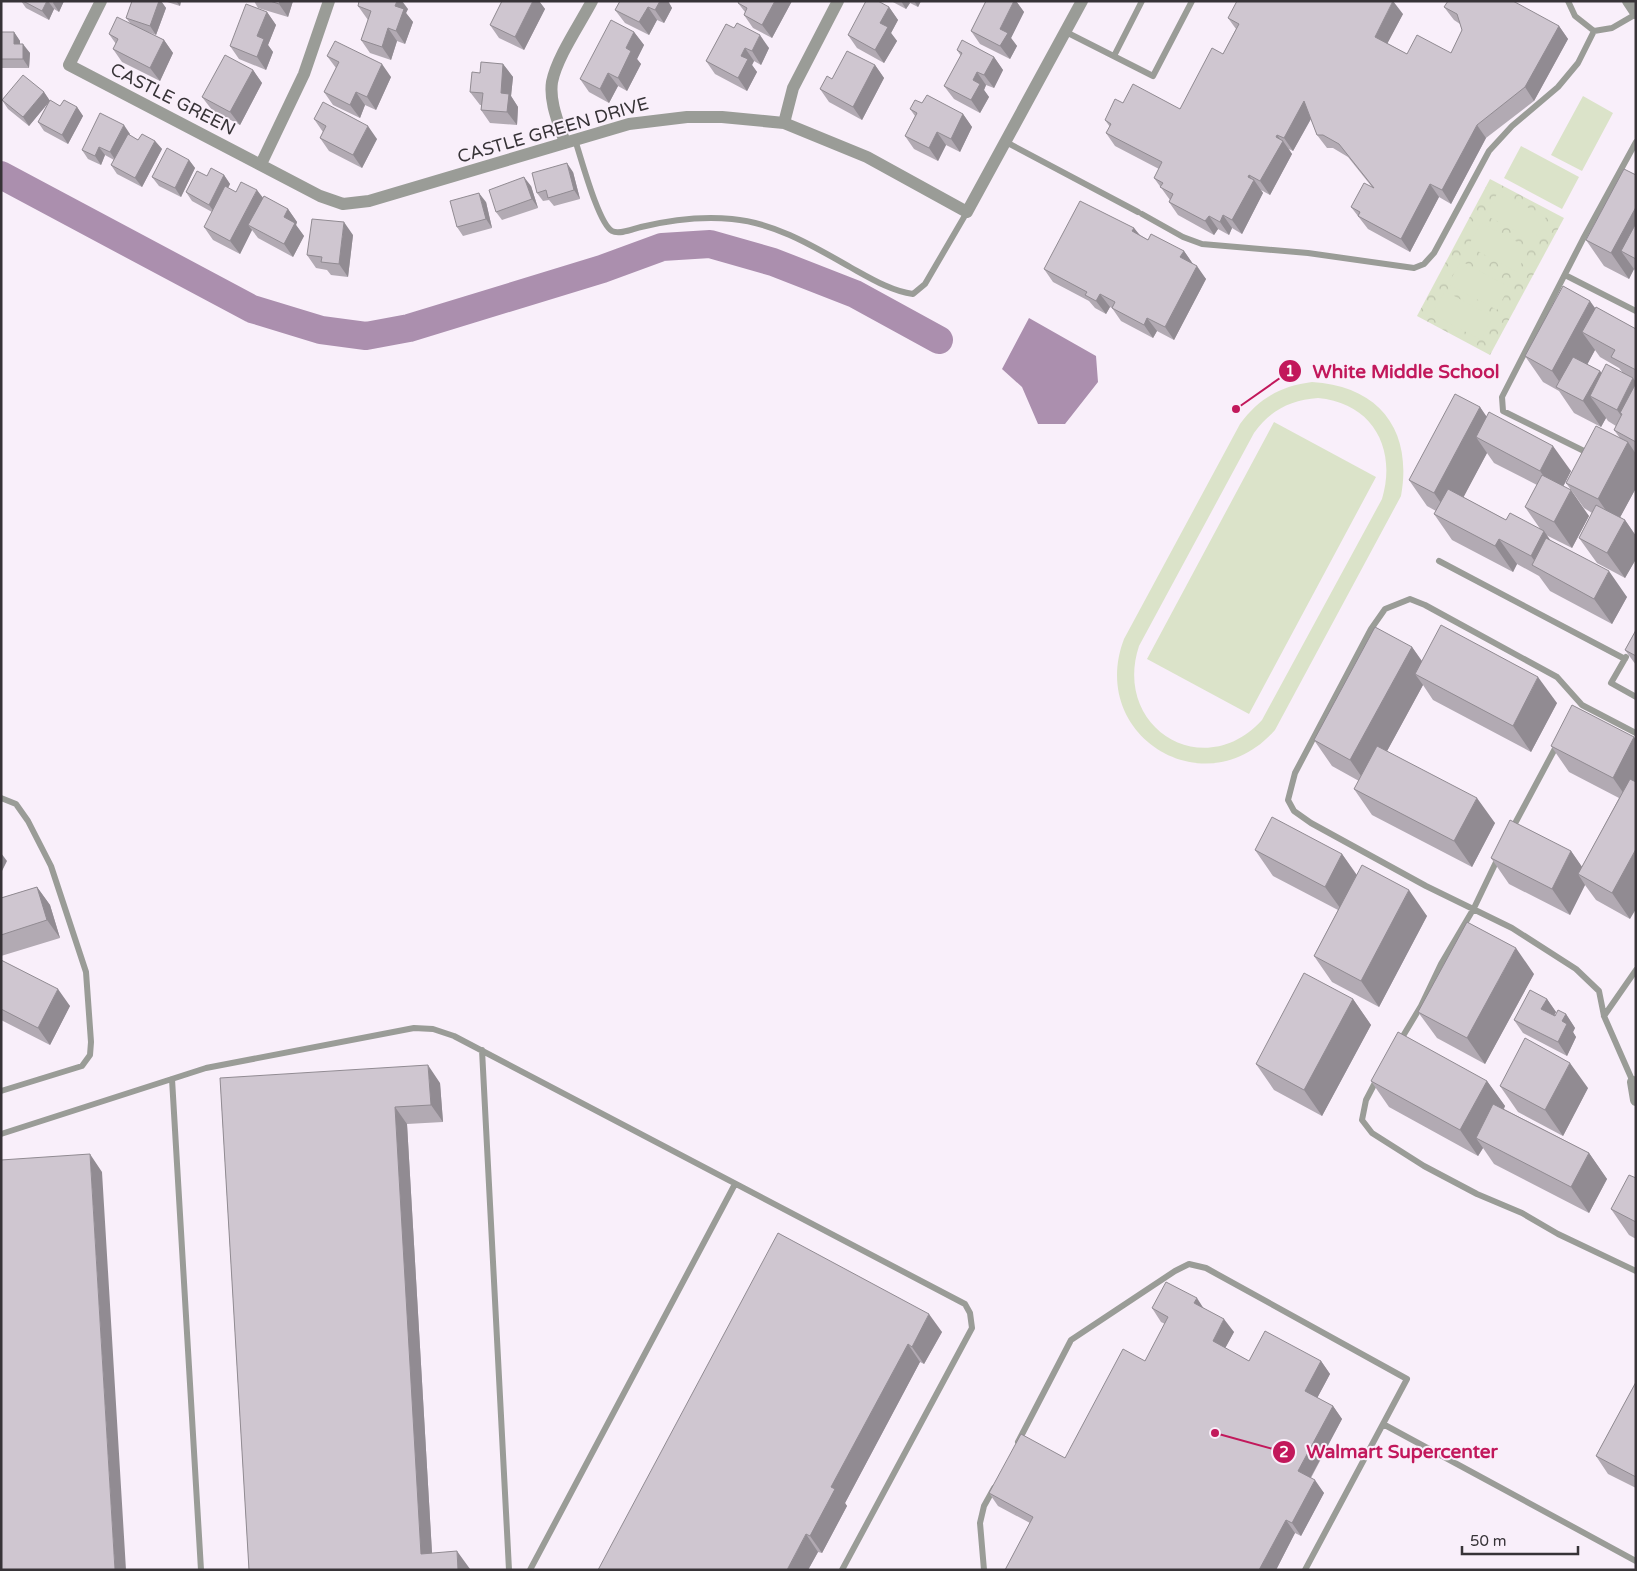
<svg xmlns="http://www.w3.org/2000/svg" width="1637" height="1571" font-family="'Varela Round',sans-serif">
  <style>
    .park { fill: url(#park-crowns) }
    .pitch { fill: #dbe3c9; fill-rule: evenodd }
    .water { fill: #ab8fae }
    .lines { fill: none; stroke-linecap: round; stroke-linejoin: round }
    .river { stroke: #ab8fae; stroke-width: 28 }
    .service { stroke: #9a9c97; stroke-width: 6 }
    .minor { stroke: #9a9c97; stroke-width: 12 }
    .tertiary { stroke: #9a9c97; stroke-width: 12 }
    .wall { fill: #b2aab3; fill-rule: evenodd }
    .shaded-wall { fill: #918b92 }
    .building { fill: #cfc6d0; stroke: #918b92 }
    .labels { text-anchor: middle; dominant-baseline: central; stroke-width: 4; stroke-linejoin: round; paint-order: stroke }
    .street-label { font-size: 18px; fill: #373337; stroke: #f9effa }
    .leader { fill: none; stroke: #c2185b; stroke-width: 2 }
    .callout-dot { fill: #c2185b; stroke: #f9effa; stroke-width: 2 }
    .mark-label { font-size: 15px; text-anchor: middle; font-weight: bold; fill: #fff }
    .callout-label { font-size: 19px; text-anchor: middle; font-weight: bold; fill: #c2185b; stroke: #f9effa; stroke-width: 4; stroke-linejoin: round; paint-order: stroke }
  </style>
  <defs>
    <pattern id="park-crowns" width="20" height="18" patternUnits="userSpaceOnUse" patternTransform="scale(1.25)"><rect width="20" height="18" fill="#dbe3c9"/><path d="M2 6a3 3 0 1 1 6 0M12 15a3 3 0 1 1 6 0" fill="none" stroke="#bdc3ad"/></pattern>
  </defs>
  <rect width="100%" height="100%" fill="#f9effa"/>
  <path class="park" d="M1490 179 1564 218 1490 355 1417 316Z"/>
  <path class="pitch" d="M1583 96 1613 113 1582 171 1551 155Z
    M1521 146 1579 177 1562 209 1504 178Z
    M1498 192 1546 217 1534 240 1485 215Z
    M1481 223 1529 248 1517 272 1468 246Z
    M1461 261 1509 287 1497 310 1448 284Z
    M1445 291 1493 317 1481 340 1432 314Z
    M1312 382C1379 386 1413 430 1401 496L1275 730C1206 809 1087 736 1124 639L1240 424C1259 398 1281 386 1312 382ZM1318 398C1373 403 1397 449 1382 499L1262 720C1204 784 1112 728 1139 646L1254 433C1270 410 1291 400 1318 398Z
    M1274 422 1376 477 1249 714 1147 659Z"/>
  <path class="water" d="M1029 318 1096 356 1098 382 1065 424H1038L1022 387 1002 369Z"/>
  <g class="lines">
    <path class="river" d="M1 175 252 309 321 330 366 336 409 328 602 269 662 247 710 244 773 262 855 294 939 340"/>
    <path class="service" d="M1568 1 1575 16 1594 31 1612 28 1636 14
      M1066 32 1153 76 1192 1
      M1114 56 1142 1
      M575 140C581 157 598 223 612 231 619 235 633 229 641 227 670 220 701 216 732 219 775 223 813 246 850 267 870 278 891 291 913 294L925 284 967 212
      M1006 142 1138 212
      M1142 214 1183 237 1202 244 1308 253 1414 268 1424 264 1434 253 1489 151 1512 126 1558 87 1578 63 1594 31
      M1565 275 1636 311
      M1588 453 1503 411 1502 397 1583 239 1636 142
      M1439 561 1625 659
      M1626 657 1611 683 1636 697
      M1 798 16 804 28 821 51 866 86 972 91 1042 90 1055 82 1066 1 1091
      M1512 829 1558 743
      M1604 1016 1636 970
      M1400 1041 1421 1006 1441 964 1474 908 1498 858
      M482 1050 509 1570
      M1378 1077 1366 1100 1362 1120 1372 1133 1424 1166 1477 1194 1522 1213 1558 1234 1636 1271
      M172 1079 201 1570
      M1633 1082 1604 1016 1599 991 1576 969 1512 928 1426 886 1311 823 1294 811 1288 800 1295 773 1371 629 1385 609 1410 599 1425 605 1557 677 1582 705 1636 733
      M1 1134 206 1068 414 1028 433 1029 454 1036 965 1304 970 1313 972 1328 842 1570
      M1383 1424 1636 1561
      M1018 1442 1071 1340 1175 1271 1189 1264 1206 1268 1407 1379 1305 1570
      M530 1570 735 1184
      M984 1570 980 1523 984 1506 994 1488"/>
    <path class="minor" d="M101 1 69 65 320 196 343 204 369 201 629 124 687 117H722L784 123 867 157 967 212 1082 1
      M784 123 793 88 838 1
      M565 143C559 124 549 102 552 82 557 57 580 24 592 1
      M261 164 304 74 329 1
      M1633 1082 1636 1100"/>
    <path class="tertiary" d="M1628 1 1636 13"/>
  </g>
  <path class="wall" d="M21 1H64L59 12 54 9 49 20 26 8Z
    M132 1H161L166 8 156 35 148 32 164 40 173 53 160 81 122 62 113 49 116 44 109 34 130 23 126 18Z
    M164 1H181L180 6Z
    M254 1H293L288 17 258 8Z
    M502 1H539L545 9 524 50 499 38 490 25Z
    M620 1H668L672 8 664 23 657 20 649 35 625 23 615 10Z
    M792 1 772 38 753 28 744 15 745 12 738 3Z
    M891 1H921L918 7 910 3 906 9Z
    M986 1H1016L1024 12 1011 38 1017 46 1010 59 980 44 971 31Z
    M358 6 408 9 406 13 413 22 405 44 397 41 391 60 370 53 361 40 368 20Z
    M889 7 898 20 891 33 897 41 884 63 857 48 848 35Z
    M1444 7 1559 26 1568 39 1534 101 1486 138 1451 204 1439 197 1410 252 1368 229 1361 220 1351 207 1372 187 1348 157 1333 148H1327L1317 135 1311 119 1293 151 1289 149 1292 154 1270 195 1261 190 1263 193 1242 234 1232 228 1229 235 1218 229 1214 235 1178 215 1169 202 1170 200 1154 178 1159 169 1115 146 1106 133 1110 127 1105 120 1123 103 1180 109 1223 54 1236 29 1228 18 1403 14 1387 43 1407 54 1451 53 1462 30 1460 24 1454 20Z
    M267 12 276 25 268 45 273 52 266 70 239 59 230 46Z
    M726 24 769 48 761 65 754 61 752 65 757 72 747 91 715 74 706 61Z
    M1 32H14L20 41V44L30 53 29 68H1Z
    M634 32 644 45 637 59 641 64 627 91 618 86 609 103 589 92 580 79Z
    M957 50 994 57 1003 70 994 88 986 85 984 90 989 97 980 113 954 99 944 86 961 56Z
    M327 56 391 77 376 110 365 105 360 118 333 105 324 92 336 68Z
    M503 64 513 77 511 96 518 107 517 125 490 123 481 110V105H480L470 92 480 73Z
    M875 65 884 78 862 120 829 102 820 89 832 79Z
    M253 70 262 83 240 125 212 110 202 97Z
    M44 92 50 101 60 106 77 107 83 116 68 144 44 131 38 122 49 101 29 126 8 109 2 100Z
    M922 103 963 114 972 127 960 152 946 145 938 161 914 149 905 136 915 116 910 109Z
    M314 119 377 139 362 168 329 151 320 138 323 132Z
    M130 134 129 135 138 140 155 141 162 149 142 187 117 174 111 165 114 160 105 155 101 165 88 159 82 150Z
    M189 160 195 168 181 197 159 186 152 177Z
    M573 172 580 199 554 206 549 200 543 201 537 193Z
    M224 175 230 184 228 188 236 192 263 198 288 209 297 222 296 225 304 236 293 257 258 238 252 230 240 254 213 240 204 227 212 212 192 201 186 192 207 176Z
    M1636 175V272L1634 269 1629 279 1604 266 1586 240Z
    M531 186 538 208 502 220 496 212Z
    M486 202 492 228 463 236 457 227Z
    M1134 228 1140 235 1148 240 1184 251 1193 264 1206 279 1174 340 1157 331 1153 338 1121 321 1112 308 1110 307 1106 314 1095 308 1089 301 1053 282 1044 269Z
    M353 235 348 277 331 275 327 270 316 268 307 255Z
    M1595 308 1636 329V488L1620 517 1625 520 1636 536V559L1625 578 1597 563 1579 538 1592 513 1584 508 1566 483 1620 438 1614 430 1616 426 1608 421 1606 418 1601 427 1574 413 1559 391 1543 382 1525 356ZM1595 350 1600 357 1619 368 1623 373 1602 374 1600 371 1587 364Z
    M1480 407 1486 417 1571 471 1563 486 1589 516 1572 548 1546 535 1550 540 1627 597 1612 624 1550 591 1539 576 1517 564 1513 572 1452 540 1434 514 1436 511 1427 506 1409 480ZM1487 453 1494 463 1537 485 1525 507 1541 530 1506 520 1463 497Z
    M1636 630V665L1625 650Z
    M1412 647 1422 661 1557 703 1531 752 1433 700 1423 685 1387 751 1495 823 1472 867 1372 815 1354 789 1359 781 1332 766 1314 740Z
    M1634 737 1630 919 1596 900 1585 885 1570 915 1509 884 1491 858 1571 851 1582 867 1619 798 1569 772 1551 746Z
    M1255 850 1342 854 1357 875 1427 916 1379 1007 1332 982 1314 956 1338 910 1273 876Z
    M37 887 50 905 60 938 1 956V898Z
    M1 960 70 1006 50 1045 1 1020Z
    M1534 974 1485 1064 1437 1038 1418 1012Z
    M1353 999 1371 1025 1322 1116 1274 1090 1256 1064Z
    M1547 999 1556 1012 1554 1015 1566 1014 1575 1028 1573 1032 1576 1037 1567 1056 1523 1033 1514 1020Z
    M220 1078 440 1083 443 1122 407 1124 432 1553 470 1569 249 1570Z
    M1371 1081H1487L1505 1106 1504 1109 1589 1153 1607 1179 1589 1213 1494 1164 1483 1148 1478 1156 1389 1107Z
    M1500 1086 1588 1088 1563 1136 1518 1112Z
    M1636 1178V1239L1629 1235 1611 1209Z
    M778 1233 942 1332 924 1364 920 1362 845 1503 847 1506 822 1553 818 1552 808 1570Z
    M1152 1308H1203L1234 1332 1225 1348 1249 1361H1321L1330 1374 1317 1398 1333 1406 1342 1419 1311 1478 1324 1493 1301 1536 1295 1533 1276 1570H1005L1030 1523 998 1506 989 1493 1065 1458 1145 1361 1165 1324 1161 1322Z
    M1636 1382V1488L1608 1474 1596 1456Z"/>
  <path class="shaded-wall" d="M47 1H48L54 9 49 20 42 11Z
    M54 1H64L59 12 53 3Z
    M159 1H161L166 8 156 35 150 26Z
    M176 1H181L180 6Z
    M280 1H293L288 17 279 4Z
    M397 1H402L408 9 406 13 413 22 405 44 396 31 395 6Z
    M533 1H539L545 9 524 50 515 37Z
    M660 1H668L672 8 664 23 655 10Z
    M775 1H792L772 38 762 25Z
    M901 1H908L910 3 906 9Z
    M914 1H921L918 7Z
    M1014 1H1016L1024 12 1011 38 1017 46 1010 59 1000 46V29Z
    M1393 1 1403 14 1384 50 1375 37Z
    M648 7 657 20 649 35 639 22Z
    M889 7 898 20 891 33 897 41 884 63 875 50 880 23Z
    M267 12 276 25 268 45 273 52 266 70 257 57V36Z
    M1559 26 1568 39 1534 101 1525 87Z
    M388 28 397 41 391 60 382 47Z
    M14 32 20 41V53L14 44Z
    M634 32 644 45 637 59 641 64 627 91 618 78 626 48Z
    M760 35 769 48 761 65 752 51Z
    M164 40 173 53 160 81 150 68Z
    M23 44 30 53 29 68 23 59Z
    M745 48 754 61 752 65 757 72 747 91 738 78 741 56Z
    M994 57 1003 70 994 88 984 75Z
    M382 64 391 77 376 110 367 97Z
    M503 64 513 77 511 96 518 107 517 125 507 112 501 93Z
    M875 65 884 78 862 120 853 107Z
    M253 70 262 83 240 125 230 112Z
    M977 72 986 85 984 90 989 97 980 113 971 100 973 80Z
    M608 73 618 86 609 103 600 89Z
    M44 92 50 101 29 126 23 117Z
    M356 92 365 105 360 118 350 105Z
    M1304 101 1313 115 1293 151 1284 138Z
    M77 107 83 116 68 144 62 135Z
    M963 114 972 127 960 152 951 139Z
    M124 125 130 134 116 161 110 152Z
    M1477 125 1486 138 1451 204 1442 190Z
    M368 126 377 139 362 168 353 155Z
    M937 132 946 145 938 161 929 148Z
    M1277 135 1282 142 1283 141 1292 154 1270 195 1260 181Z
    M155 141 162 149 142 187 135 178Z
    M99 147 105 155 101 165 95 156Z
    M189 160 195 168 181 197 175 188Z
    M567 163 573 172 580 199 574 190Z
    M224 175 230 184 215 213 209 205Z
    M1249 175 1253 182 1254 180 1263 193 1242 234 1232 220Z
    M524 177 531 186 538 208 532 199Z
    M1430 184 1439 197 1410 252 1401 239Z
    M257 190 267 203 248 225 252 230 240 254 230 241Z
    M479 193 486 202 492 228 486 219Z
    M1636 207V259L1621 251 1634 269 1629 279 1611 253Z
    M288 209 297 222 296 225 304 236 293 257 284 244V217Z
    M1223 215 1232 228 1229 235 1220 222Z
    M1209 216 1218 229 1214 235 1205 221Z
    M344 222 353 235 348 277 339 264Z
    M1134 228 1144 241 1132 231Z
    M1184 251 1193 264 1180 257Z
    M1197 266 1206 279 1174 340 1165 327Z
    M1100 294 1110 307 1106 314 1096 301Z
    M1590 301 1608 326 1582 332 1595 350 1571 395 1567 393 1552 371Z
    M1147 318 1157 331 1153 338 1144 325Z
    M1600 371 1618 397 1590 396 1606 418 1601 427 1583 401Z
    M1633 378 1636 382V433L1622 414 1620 413 1635 435 1617 410Z
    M1480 407 1498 433 1476 437 1487 453 1452 519 1434 493Z
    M1628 442 1636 454V488L1616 525 1598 499Z
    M1553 446 1571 471 1558 497 1540 471Z
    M1571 490 1589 516 1572 548 1554 522Z
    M1625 520 1636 536V559L1625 578 1607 553Z
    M1544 531 1562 557 1541 570 1531 556Z
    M1499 539 1517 564 1513 572 1495 546Z
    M1609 571 1627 597 1612 624 1594 599Z
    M1412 647 1430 673 1415 674 1423 685 1368 786 1350 760Z
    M1538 677 1557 703 1531 752 1513 726Z
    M1634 737 1636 740V794L1631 804 1613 778Z
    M1477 798 1495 823 1472 867 1454 841Z
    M1636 849V909L1630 919 1612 893Z
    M1571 851 1589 877 1578 874 1585 885 1570 915 1552 889Z
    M1 853 7 861 1 873Z
    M1342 854 1360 880 1343 912 1325 887Z
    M37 887 50 905 60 938 47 920Z
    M1409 890 1427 916 1379 1007 1361 981Z
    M1516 948 1534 974 1485 1064 1467 1038Z
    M58 989 70 1006 50 1045 38 1028Z
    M1353 999 1371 1025 1322 1116 1304 1090Z
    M1547 999 1556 1012 1551 1022 1541 1009Z
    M1566 1014 1575 1028 1573 1032 1576 1037 1567 1056 1558 1042 1562 1021Z
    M1570 1063 1588 1088 1563 1136 1545 1110Z
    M428 1065 440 1083 443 1122 431 1105Z
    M1487 1081 1505 1106 1485 1143 1476 1138 1483 1148 1478 1156 1460 1130Z
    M395 1107 407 1124 433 1570 421 1554Z
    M1589 1153 1607 1179 1589 1213 1571 1187Z
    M90 1154 102 1172 126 1570H115Z
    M1197 1298 1206 1312 1194 1303Z
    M929 1314 942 1332 924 1364 912 1347Z
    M1224 1319 1234 1332 1222 1354 1213 1341Z
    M908 1344 920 1362 845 1503 847 1506 822 1553 810 1536 831 1487Z
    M1321 1361 1330 1374 1314 1404 1305 1391Z
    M1333 1406 1342 1419 1307 1484 1298 1471Z
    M1315 1480 1324 1493 1301 1536 1292 1523Z
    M1286 1520 1295 1533 1276 1570H1259Z
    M806 1534 818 1552 808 1570H787Z
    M457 1551 470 1569V1570H458Z"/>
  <path class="building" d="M23 1H47L42 11Z
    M132 1H159L150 26 126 18Z
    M270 1H280L279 4Z
    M359 1H397L395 6 404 9 396 31 388 28 382 47 361 40 371 11 358 6Z
    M502 1H533L515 37 490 25Z
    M620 1H660L655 10 648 7 639 22 615 10Z
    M739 1H775L762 25 744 15 747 8 738 3Z
    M866 1H878L889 7 880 23 888 27 875 50 848 35Z
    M986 1H1014L1000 29 1008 33 1000 46 971 31Z
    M1237 1H1393L1375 37 1407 54 1417 35 1451 53 1462 30 1457 14 1444 7 1448 1H1513L1559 26 1525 87 1477 125 1442 190 1430 184 1401 239 1358 216 1360 212 1351 207 1364 183 1374 188 1339 144 1323 135H1317L1304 101 1284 138 1277 135 1276 137 1283 141 1260 181 1249 175 1248 177 1254 180 1232 220 1223 215 1220 222 1209 216 1205 221 1169 202 1173 194 1160 187 1163 183 1154 178 1162 162 1106 133 1111 124 1105 120 1115 99 1123 103 1133 84 1180 109 1212 48 1223 54 1239 24 1228 18Z
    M246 4 267 12 257 36 264 39 257 57 230 46Z
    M117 17 164 40 150 68 113 49 118 39 109 34Z
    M611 20 634 32 626 48 631 51 618 78 608 73 600 89 580 79Z
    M737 23 760 35 752 51 745 48 741 56 748 59 738 78 706 61 726 24 734 28Z
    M1 32H14V44H23V59H1Z
    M962 40 994 57 984 75 977 72 973 80 980 84 971 100 944 86 962 53 957 50Z
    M335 41 382 64 367 97 356 92 350 105 324 92 339 62 327 56Z
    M847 51 875 65 853 107 820 89 827 76 832 79Z
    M225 55 253 70 230 112 202 97Z
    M481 62 503 64 501 93 509 94 507 112 481 110 483 93 470 92 472 72 480 73Z
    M23 75 44 92 23 117 2 100Z
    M927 95 963 114 951 139 937 132 929 148 905 136 917 113 910 109 915 100 922 103Z
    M50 100 60 106 64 100 77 107 62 135 38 122Z
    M323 102 368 126 353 155 320 138 326 126 314 119Z
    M100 113 124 125 110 152 99 147 95 156 82 150Z
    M128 134 138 140 142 134 155 141 135 178 111 165Z
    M167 148 189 160 175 188 152 177Z
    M567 163 574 190 548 198 546 190 537 193 532 173Z
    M211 168 224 175 209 205 186 192 197 171 207 176Z
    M1624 169 1636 175V207L1611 253 1586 240Z
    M524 177 532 199 496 212 489 190Z
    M241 182 257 190 230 241 204 227 225 186 236 192Z
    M479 193 486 219 457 227 450 201Z
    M264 196 288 209 284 217 295 223 284 244 248 225Z
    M1080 201 1134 228 1132 231 1148 240 1151 234 1184 251 1180 257 1197 266 1165 327 1147 318 1144 325 1112 308 1115 302 1100 294 1096 301 1085 295 1087 292 1044 269Z
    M312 219 344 222 339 264 321 262 322 257 307 255Z
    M1635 225H1636V259L1621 251Z
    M1563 286 1590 301 1552 371 1525 356Z
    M1596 307 1636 329V370L1611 357 1615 350 1582 332Z
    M1573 357 1600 371 1583 401 1556 387Z
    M1606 364 1633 378 1617 410 1590 396Z
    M1636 383V442L1614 430 1622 414 1620 413Z
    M1455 394 1480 407 1434 493 1409 480Z
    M1489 412 1553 446 1540 471 1476 437Z
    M1596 426 1628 442 1598 499 1566 483Z
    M1542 475 1571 490 1554 522 1525 507Z
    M1448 489 1506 520 1510 513 1544 531 1531 556 1499 539 1495 546 1434 514Z
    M1596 505 1625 520 1607 553 1579 538Z
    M1546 538 1609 571 1594 599 1532 565Z
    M1441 625 1538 677 1513 726 1415 674Z
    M1375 627 1412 647 1350 760 1314 740Z
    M1636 630V656L1625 650Z
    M1572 705 1634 737 1613 778 1551 746Z
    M1377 746 1477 798 1454 841 1354 789Z
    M1630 779 1636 782V849L1612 893 1578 874Z
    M1272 817 1342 854 1325 887 1255 850Z
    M1510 820 1571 851 1552 889 1491 858Z
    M1362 865 1409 890 1361 981 1314 956Z
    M37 887 47 920 1 935V898Z
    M1467 922 1516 948 1467 1038 1418 1012Z
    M1 960 58 989 38 1028 1 1009Z
    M1304 973 1353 999 1304 1090 1256 1064Z
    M1530 990 1547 999 1541 1009 1555 1016 1558 1010 1566 1014 1562 1021 1567 1024 1558 1042 1514 1020Z
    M1398 1032 1487 1081 1460 1130 1371 1081Z
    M1525 1038 1570 1063 1545 1110 1500 1086Z
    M428 1065 431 1105 395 1107 421 1554 457 1551 458 1570H249L220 1078Z
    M1493 1104 1589 1153 1571 1187 1476 1138Z
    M90 1154 115 1570H1V1160Z
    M1629 1175 1636 1178V1222L1611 1209Z
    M778 1233 929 1314 912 1347 908 1344 831 1487 835 1489 810 1536 806 1534 787 1570H598Z
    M1166 1282 1197 1298 1194 1303 1224 1319 1213 1341 1249 1361 1265 1331 1321 1361 1305 1391 1333 1406 1298 1471 1315 1480 1292 1523 1286 1520 1259 1570H1005L1033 1517 989 1493 1021 1434 1065 1458 1123 1349 1145 1361 1168 1317 1152 1308Z
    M1636 1382V1477L1596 1456Z"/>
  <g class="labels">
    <g class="street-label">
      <text transform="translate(173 99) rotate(27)">CASTLE GREEN</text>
      <text transform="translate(553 130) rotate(-16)">CASTLE GREEN DRIVE</text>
    </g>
  </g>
  <path class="leader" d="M1236 409L1290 371M1215 1433L1284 1452"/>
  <g class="callout-dot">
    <circle cx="1236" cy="409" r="5"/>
    <circle cx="1215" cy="1433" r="5"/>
    <circle cx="1290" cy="371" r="12"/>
    <circle cx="1284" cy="1452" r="12"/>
  </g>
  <g class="mark-label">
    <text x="1290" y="376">1</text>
    <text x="1284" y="1457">2</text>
  </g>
  <g class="callout-label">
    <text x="1406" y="378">White Middle School</text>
    <text x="1402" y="1458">Walmart Supercenter</text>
  </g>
  <rect width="1637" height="1571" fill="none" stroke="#373337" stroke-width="5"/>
  <path d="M1462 1546v8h116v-8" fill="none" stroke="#373337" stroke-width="2.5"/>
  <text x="1470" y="1546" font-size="15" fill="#373337" stroke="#f9effa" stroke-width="4" paint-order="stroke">50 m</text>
</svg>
